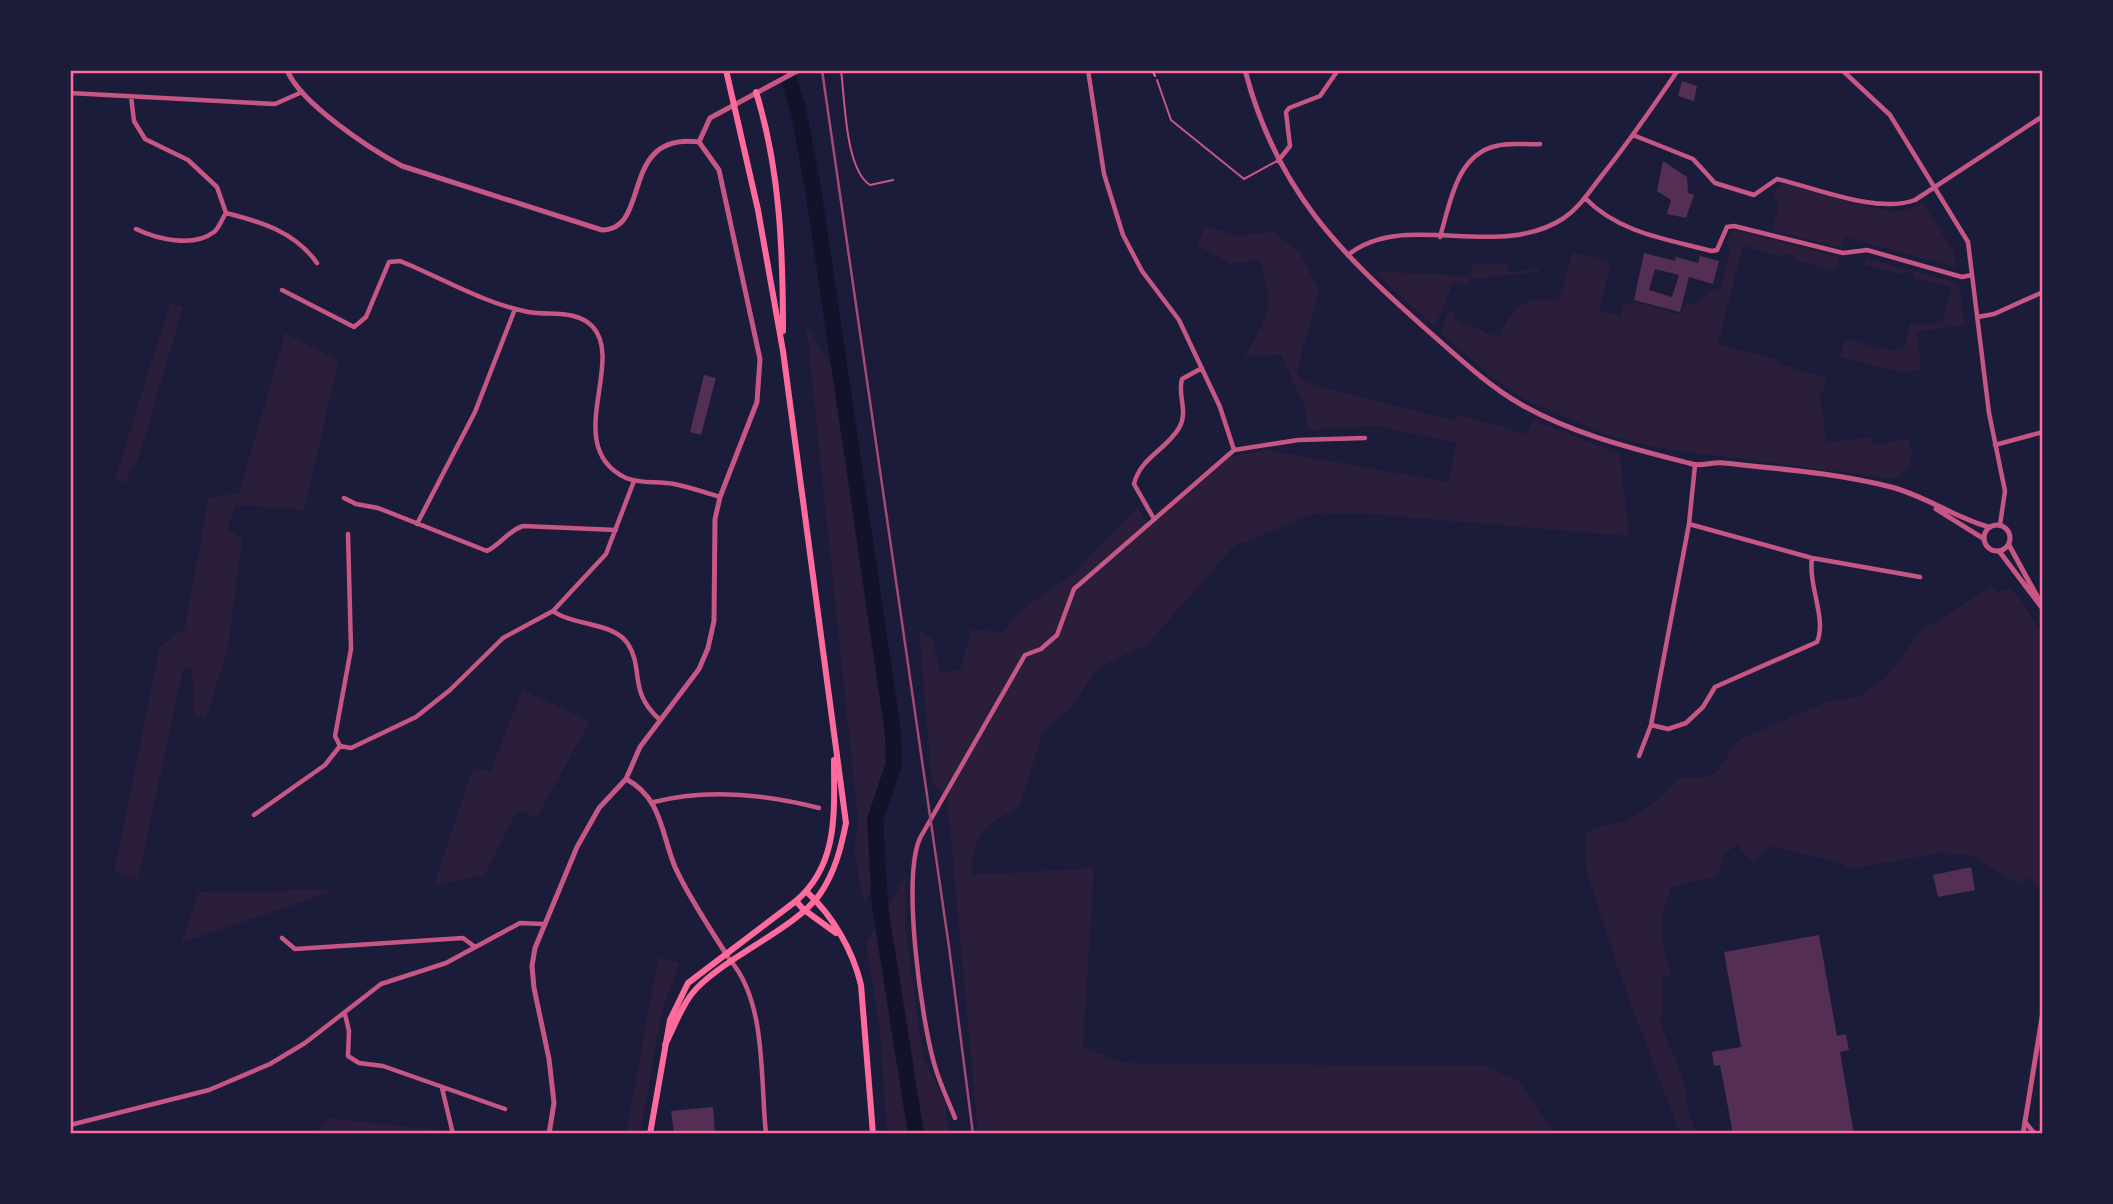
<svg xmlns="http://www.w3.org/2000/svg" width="2113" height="1204" font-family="Rubik,sans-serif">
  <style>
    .green { fill: #2a1e3b }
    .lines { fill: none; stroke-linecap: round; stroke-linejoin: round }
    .river { stroke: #12122b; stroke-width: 16 }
    .building { fill: #542f53; fill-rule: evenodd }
    .path { stroke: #ff6b9d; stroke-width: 2 }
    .service { stroke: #c65784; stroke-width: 2 }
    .minor { stroke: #c65784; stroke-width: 4.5 }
    .tertiary { stroke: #c65784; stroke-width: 5 }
    .secondary { stroke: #ff6b9d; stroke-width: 6 }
    .primary { stroke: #ff6b9d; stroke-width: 6 }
    .rail { stroke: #a44b75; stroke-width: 2.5 }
    .neatline { fill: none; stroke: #ff6b9d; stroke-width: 2.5 }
  </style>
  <rect width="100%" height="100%" fill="#1b1b3a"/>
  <path class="green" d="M1781 183 1886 211H1902L1923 203 1953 251 1957 268 1845 237 1841 248 1772 230 1779 203 1772 196Z
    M1206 226 1239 236 1273 232 1299 251 1319 291 1297 371 1305 382 1454 421 1457 414 1526 434 1533 420 1620 454 1629 536 1368 514 1316 513 1234 546 1148 644 1096 669 1074 705 1043 731 1020 806C983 829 974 828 972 875L1094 868 1083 1047 1125 1063 1484 1066 1519 1081 1554 1134H978L947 796 932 784 919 631 932 637 940 672 960 670 971 630 1003 632 1020 611 1072 575 1138 506 1149 527 1229 457 1266 450 1449 482 1456 443 1378 426 1308 430 1305 407 1281 355 1245 356C1269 312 1275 309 1259 259L1230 264 1197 245Z
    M1735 230 1839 257 1834 271 1795 260V256L1785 254 1783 257 1743 246 1718 344 1775 359 1783 365 1828 378 1820 397 1827 442 1872 437 1873 445 1908 439 1912 452 1911 466 1895 479 1666 449 1616 438 1530 402 1494 379 1441 333 1448 311 1456 312 1454 319 1499 338C1512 308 1524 294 1558 300L1573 252 1611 263 1599 310 1621 316 1624 304 1635 302 1679 314 1687 303 1696 305 1710 291H1719L1731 249 1726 243 1730 233Z
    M1866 258 1959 283 1964 325 1917 332 1921 370 1900 372 1840 357 1845 339 1893 351 1905 347 1910 323 1927 325 1942 322 1952 288 1914 278V274L1904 271 1902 275 1864 265Z
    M1508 263 1509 272 1539 268 1538 272 1470 279 1466 285 1454 281 1435 327 1373 271 1470 276 1472 264Z
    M170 303 183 307 138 460 124 483 115 479Z
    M806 323 833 371 887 750 884 776 872 811 869 833 874 882 864 904 854 853 858 821Z
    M285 333 339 361 304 510 235 505 228 528 242 540 228 648 206 718 194 715 192 667H185L182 674 138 879 114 872 160 646 185 628 208 498 239 493Z
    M1991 587 1999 592 2009 588 2020 598 2043 636V887H2037L2029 878 2019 884 1968 854 1952 855 1944 852 1850 869 1836 861 1767 846 1761 856 1753 860 1745 856 1738 845 1725 853 1718 875 1671 887C1658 924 1659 940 1672 976L1662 978 1663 1008 1660 1023 1685 1083 1688 1110 1697 1134H1680L1620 975 1587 875 1585 835C1598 823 1611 827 1626 820 1647 810 1664 795 1679 778H1700L1716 773 1739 739 1829 701 1858 697 1887 677 1919 632Z
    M522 690 590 721 537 817 517 811 485 875 434 885 473 768 490 772Z
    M905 878 906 932 923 1056 946 1104 949 1134H887L880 1033 866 943Z
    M336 890 181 943 199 892Z
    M658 958 679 963 662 1011 640 1134H626Z
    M328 1118 448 1131 449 1134H315Z"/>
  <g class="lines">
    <path class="river" d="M786 70 798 109 813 188 893 732 894 763 875 820 880 906 916 1134"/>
  </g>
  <path class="building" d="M1682 81 1697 86 1694 101 1678 96Z
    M1663 161 1687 177 1688 193 1694 195 1686 218 1667 214 1671 200 1657 191Z
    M1644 253 1675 261 1676 257 1698 263 1700 256 1719 261 1713 284 1689 277 1680 312 1634 300ZM1655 269 1679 275 1672 297 1649 290Z
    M704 375 716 378 701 435 690 432Z
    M1971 867 1975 890 1938 897 1933 875Z
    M1819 935 1837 1036 1846 1034 1849 1050 1840 1052 1854 1134H1733L1720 1065 1714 1066 1712 1052 1741 1047 1724 952Z
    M713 1107 715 1134H674L671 1111Z"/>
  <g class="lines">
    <path class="path" d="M1152 70 1155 76"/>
    <path class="service" d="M841 70C845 99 845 169 870 185L893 180
      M1157 80 1171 120 1244 179 1277 161"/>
    <path class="minor" d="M1088 70 1104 174 1123 235 1142 271 1179 320 1220 407 1234 450
      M1842 70 1890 115 1968 242 1989 413 2005 491 2000 525
      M70 93 275 104 302 92
      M131 96 134 121 145 139 188 160 217 187 226 213C222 219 219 228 214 232 193 248 157 239 136 229
      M1633 135 1693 159 1715 183 1754 195 1777 179C1816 188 1877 214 1915 200L2043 116
      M1278 161 1290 146 1286 112 1289 108 1320 96 1338 70
      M1585 198C1619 233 1666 239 1712 251L1717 250 1727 227 1734 226 1843 253 1867 250 1962 277 1972 275
      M226 213C262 222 295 232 317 263
      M1440 237C1450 204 1456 155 1496 146 1509 142 1526 145 1540 144
      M1348 255C1404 209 1497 262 1564 218 1579 208 1589 192 1600 178 1628 143 1653 107 1678 70
      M282 290 354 327 366 317 389 262 400 261C442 278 483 303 528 312 550 316 576 309 593 327 625 363 561 447 626 478 641 484 658 481 674 484 689 487 704 492 720 497
      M1978 317 1994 314 2043 292
      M1995 445 2043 432
      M344 498 356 504 378 508 487 551C501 544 508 531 523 526L616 530
      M1154 519 1134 484C1140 458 1166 450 1179 428 1189 411 1177 396 1182 379L1202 368
      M417 524 475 412 515 309
      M1689 524 1812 558 1920 577
      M553 611 606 554 634 481
      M1651 725 1668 729 1686 723 1703 707 1715 687 1817 642C1827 619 1808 586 1812 558
      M340 746 335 736 351 649 348 534
      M1639 756 1651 725 1689 524 1695 465
      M654 802C706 788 767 795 819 808
      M254 815 325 765 340 746 351 748 416 717 450 690 503 638 553 611C573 626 614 622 628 644 644 669 628 691 659 719
      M282 938 295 949 463 938 475 947
      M730 960C767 1003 760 1079 766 1134
      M345 1014 349 1031 348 1056 359 1063 383 1066 505 1109
      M442 1088 453 1134
      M955 1118C948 1100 939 1082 934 1063 921 1017 902 879 920 838L1025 655 1041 649 1057 635 1074 589 1234 450 1298 440 1365 438
      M2025 1122 2035 1134
      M70 1125 209 1090 270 1064 305 1043 381 984 446 963 520 923 543 924"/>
    <path class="tertiary" d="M287 70C300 103 370 149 402 166L602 230C652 230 618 132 699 142
      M1245 70C1276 189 1338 251 1427 330 1458 357 1487 385 1522 405 1575 435 1635 449 1692 464 1702 467 1713 461 1724 463 1779 469 1837 473 1891 487 1926 496 1955 518 1989 527
      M699 142 710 118 799 70
      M1936 509 1984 539
      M1984 538a13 13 0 1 1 26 0a13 13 0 1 1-26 0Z
      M2009 545 2038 598
      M1999 551 2043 609
      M626 779C662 798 661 833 675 867 689 898 710 928 728 957
      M549 1134 554 1103 549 1059 534 988 532 966 535 948 577 847 599 808 626 779 640 747 699 669 708 648 714 621 715 519 720 497 757 402 760 359 719 170 699 142
      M2023 1134 2043 1011"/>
    <path class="secondary" d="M807 892C833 916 853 951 861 985L873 1134
      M796 901 803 909 836 933"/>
    <path class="primary" d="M756 92C780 169 783 251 783 331
      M665 1045C674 1027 683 1002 697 988 729 955 796 928 820 894 835 872 841 848 846 823L783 351 758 210 726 70
      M650 1134 670 1020 688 983 796 901C839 864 834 812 834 760"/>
    <path class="rail" d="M822 70 949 947 973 1134"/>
  </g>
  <rect width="2113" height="1204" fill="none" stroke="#1b1b3a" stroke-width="144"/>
  <rect x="72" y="72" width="1969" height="1060" class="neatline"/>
</svg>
